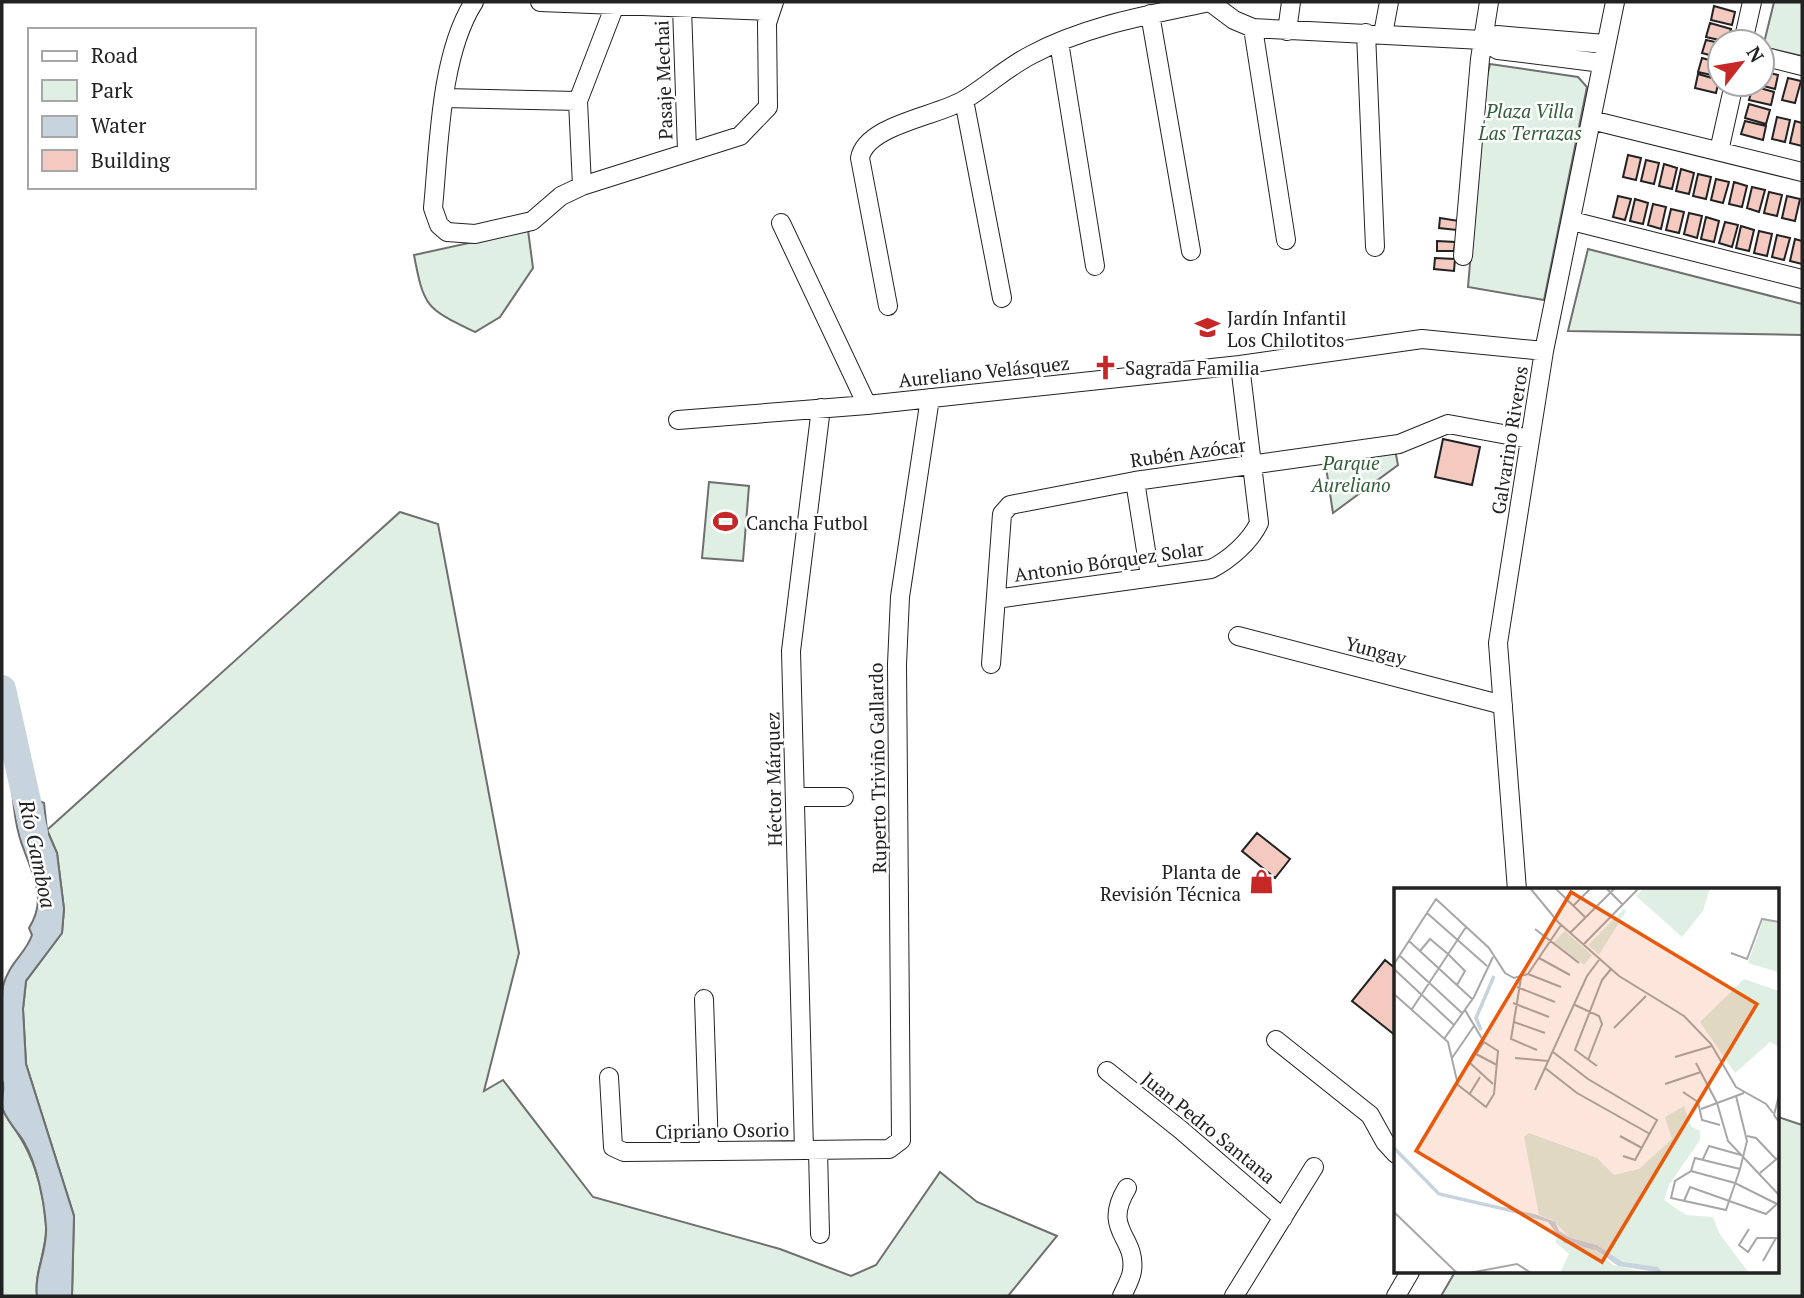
<svg xmlns="http://www.w3.org/2000/svg" width="1804" height="1298" font-family="'PT Serif',serif">
  <style>
    .green { fill: #e0efe3; stroke: #6f6f6f; stroke-width: 2 }
    .water { fill: #c7d3dd; stroke: #6f6f6f; stroke-width: 2 }
    .lines { fill: none; stroke-linecap: round; stroke-linejoin: round }
    .river { stroke: #c7d3dd; stroke-width: 28 }
    .building { fill: #f3c9c0; stroke: #222; stroke-width: 2 }
    .minor-casing { stroke: #222; stroke-width: 20 }
    .minor { stroke: #fff; stroke-width: 18 }
    .labels { text-anchor: middle; dominant-baseline: central; stroke-width: 5; stroke-linejoin: round; paint-order: stroke }
    .street-label { font-size: 19px; fill: #222; stroke: #fff }
    .park-label { font-size: 19px; font-style: italic; fill: #2f5e38; stroke: #fff }
    .poi-label { font-size: 19px; fill: #222; stroke: #fff; text-anchor: start }
    .water-label { font-size: 21px; font-style: italic; fill: #222; stroke: #fff }
    .inset-river { fill: none; stroke: #c7d3dd; stroke-width: 3.5 }
    .inset-road { fill: none; stroke: #a7a7a7; stroke-width: 2 }
    .view { fill: #e8590c; fill-opacity: 0.15; stroke: #e8590c; stroke-width: 3.5 }
    .inset-edge { fill: none; stroke: #222; stroke-width: 3.5 }
  </style>
  <rect width="100%" height="100%" fill="#fff"/>
  <path class="green" d="M1774 2H1802V56L1763 47Z
    M1490 64 1578 77 1587 87 1544 300 1468 287 1485 85Z
    M528 230 533 268 500 317 475 332C426 308 424 308 414 255Z
    M1588 249 1802 304V335L1568 331Z
    M1394 444 1398 465 1333 513 1324 454Z
    M709 482 749 486 743 561 702 558Z
    M400 512 438 524 519 953 484 1091 503 1080 593 1197 780 1249 851 1276 876 1265 940 1172 977 1202 1057 1236 1008 1296H72L74 1216 26 1064 23 1009 26 981 62 933 64 909 57 853 47 830Z
    M2 1107C8 1120 17 1131 24 1144 37 1167 45 1201 46 1227 47 1250 34 1272 37 1296H2Z
    M1778 1117 1802 1125V1296H1441L1455 1272H1778Z"/>
  <path class="water" d="M12 790 44 803 47 830 57 853 64 909 62 933 26 981 23 1009 26 1064 74 1216 72 1296H37C34 1272 48 1250 46 1226 44 1200 37 1165 24 1142 17 1131 8 1122 3 1110 0 1099 6 1089 2 1079 2 1055 0 1006 3 986 10 961 25 955 32 935L29 928C47 899 34 878 24 850 16 830 14 810 12 790Z"/>
  <g class="lines">
    <path class="river" d="M2 689 34 833"/>
  </g>
  <path class="building" d="M1714 6 1735 12 1732 25 1711 20Z
    M1710 23 1731 29 1728 42 1706 37Z
    M1706 40 1720 43V58L1702 53Z
    M1702 58 1720 63V77L1698 72Z
    M1762 71 1778 75 1775 89 1756 84H1762Z
    M1698 74 1719 80 1716 93 1695 88Z
    M1788 78 1801 81 1795 103 1782 100Z
    M1753 86 1774 92 1771 105 1749 100Z
    M1749 104 1770 110 1766 124 1745 118Z
    M1777 117 1790 120 1785 142 1772 139Z
    M1745 121 1766 126 1763 140 1741 134Z
    M1795 121 1802 123V146L1790 143Z
    M1628 155 1641 158 1636 180 1623 177Z
    M1646 160 1659 163 1654 184 1641 181Z
    M1664 164 1677 168 1672 189 1659 186Z
    M1681 169 1694 173 1689 194 1676 191Z
    M1698 174 1711 177 1706 199 1693 196Z
    M1716 179 1729 182 1723 203 1711 200Z
    M1734 182 1747 186 1742 207 1729 204Z
    M1752 187 1765 190 1759 212 1747 208Z
    M1769 192 1782 195 1777 216 1764 213Z
    M1618 196 1631 199 1625 220 1613 217Z
    M1787 196 1800 199 1795 221 1782 218Z
    M1635 199 1648 203 1643 224 1630 221Z
    M1653 204 1666 207 1661 229 1648 225Z
    M1671 209 1684 212 1679 233 1666 230Z
    M1689 213 1702 216 1697 238 1684 234Z
    M1706 217 1719 221 1714 242 1701 239Z
    M1440 218 1459 221 1457 230 1439 228Z
    M1725 222 1738 225 1732 247 1719 243Z
    M1741 226 1754 230 1749 251 1736 248Z
    M1759 231 1772 234 1767 256 1754 253Z
    M1777 235 1790 238 1784 260 1772 257Z
    M1795 239 1802 241V264L1790 261Z
    M1437 241 1455 242 1454 251H1437Z
    M1435 258 1455 259 1454 271 1434 269Z
    M1443 439 1480 447 1472 485 1435 477Z
    M1257 833 1290 859 1275 878 1242 851Z
    M1385 960 1396 969V1036L1352 1001Z"/>
  <g class="lines">
    <defs>
      <path id="minor" d="M474 2C440 55 439 146 433 208L439 225 447 232 475 234 532 221 561 196 582 186 740 136 768 107 767 23 774 2
        M540 2 770 11
        M1210 2 1234 20 1253 28 1482 40 1497 35 1605 44
        M682 8 687 151
        M1150 14 1191 251
        M1253 28 1286 240
        M1287 31 1291 2
        M1366 33 1375 247
        M1383 34 1389 2
        M1482 40 1498 50 1602 63
        M1059 42 1095 266
        M1743 42 1752 2
        M1762 56 1802 66
        M445 98 578 101
        M964 100 1002 298
        M1591 120 1802 172
        M1719 151 1734 84
        M582 186 578 101 615 5
        M1572 221 1802 279
        M781 223 867 405
        M1463 256 1480 59 1489 2
        M888 306 860 158C866 125 938 116 964 100 987 86 1006 68 1031 55 1087 25 1149 15 1210 2
        M678 420 867 405 1240 365 1422 339 1544 351
        M1135 481 1150 576
        M996 599 1211 569C1229 560 1250 542 1259 523L1240 365
        M1238 636 1503 705
        M991 664 1002 514 1010 505 1135 481 1399 444 1448 424 1530 439
        M795 797H844
        M1517 890 1498 643 1544 351 1615 2
        M704 999 709 1150
        M1276 1040 1370 1115 1385 1142 1396 1154
        M1107 1071 1181 1130 1283 1218
        M609 1077 613 1147 624 1152 889 1149 901 1140 897 664 900 597 930 398
        M804 1150 791 651 821 408
        M818 1150 820 1234
        M1122 1296C1125 1289 1131 1279 1132 1271 1137 1236 1101 1231 1127 1188
        M1234 1296 1314 1167
        M1396 1296 1410 1272"/>
    </defs>
    <use href="#minor" class="minor-casing"/>
    <use href="#minor" class="minor"/>
  </g>
  <defs>
    <symbol id="school-bare" viewBox="-9 -9 18 18"><path d="M0-5L7-2L0 1L-7-2ZM-4 1L0 2.5L4 1V4Q0 6-4 4Z" fill="#c62828" stroke="#fff" stroke-width="2.5" paint-order="stroke"/></symbol>
    <symbol id="church-bare" viewBox="-9 -9 18 18"><path d="M-1.2-6h2.4v3.5h3.3v2.4h-3.3V6h-2.4V-.1h-3.3v-2.4h3.3Z" fill="#c62828" stroke="#fff" stroke-width="2.5" paint-order="stroke"/></symbol>
    <symbol id="stadium-bare" viewBox="-9 -9 18 18"><path d="M0-5a6.5 5 0 1 0 0 10a6.5 5 0 1 0 0-10ZM-3.5-1.8h7v3.6h-7Z" fill="#c62828" stroke="#fff" stroke-width="2.5" paint-order="stroke"/></symbol>
    <symbol id="shop-bare" viewBox="-9 -9 18 18"><path d="M-5-2.5h2.3a2.7 3.5 0 0 1 5.4 0H5L5.5 6h-11ZM-1.5-2.5h3a1.5 2.3 0 0 0-3 0Z" fill="#c62828" stroke="#fff" stroke-width="2.5" paint-order="stroke"/></symbol>
  </defs>
  <g fill-rule="evenodd">
    <use href="#school-bare" x="1190" y="310" width="35" height="35"/>
    <use href="#church-bare" x="1088" y="350" width="35" height="35"/>
    <use href="#stadium-bare" x="708" y="504" width="35" height="35"/>
    <use href="#shop-bare" x="1244" y="864" width="35" height="35"/>
  </g>
  <g class="labels">
    <g class="street-label">
      <text transform="translate(663 80) rotate(-92)">Pasaje Mechai</text>
      <text transform="translate(984 371) rotate(-6)">Aureliano Velásquez</text>
      <text transform="translate(1509 440) rotate(-81)">Galvarino Riveros</text>
      <text transform="translate(1188 452) rotate(-8)">Rubén Azócar</text>
      <text transform="translate(1109 561) rotate(-8)">Antonio Bórquez Solar</text>
      <text transform="translate(1376 650) rotate(15)">Yungay</text>
      <text transform="translate(877 768) rotate(-91)">Ruperto Triviño Gallardo</text>
      <text transform="translate(773 779) rotate(-91)">Héctor Márquez</text>
      <text transform="translate(1209 1127) rotate(39)">Juan Pedro Santana</text>
      <text transform="translate(722 1130) rotate(-1)">Cipriano Osorio</text>
    </g>
    <g class="park-label">
      <text x="1530" y="110">Plaza Villa<tspan x="1530" dy="22">Las Terrazas</tspan></text>
      <text x="1351" y="462">Parque<tspan x="1351" dy="22">Aureliano</tspan></text>
    </g>
    <g class="poi-label">
      <text x="1227" y="317">Jardín Infantil<tspan x="1227" dy="22">Los Chilotitos</tspan></text>
      <text x="1125" y="367">Sagrada Familia</text>
      <text x="746" y="522">Cancha Futbol</text>
      <text x="1241" y="871" text-anchor="end">Planta de<tspan x="1241" dy="22">Revisión Técnica</tspan></text>
    </g>
    <g class="water-label">
      <text transform="translate(38 854) rotate(78)">Río Gamboa</text>
    </g>
  </g>
  <g transform="translate(1394 888)">
    <rect width="385" height="385" fill="#fff"/>
    <path d="M250 0H316L309 23 288 49 242 8ZM230 21 232 23 205 67 194 57ZM370 30 385 36 384 84 354 75ZM171 43 198 67 190 77 159 55ZM350 91 385 103V159L376 154 341 185 306 134ZM290 218 297 238 306 243V252L275 297 270 312 292 327 319 329 325 345 355 385H269L229 374 203 357 177 350 158 332 145 327 130 249 135 245 203 270 220 287 245 281 278 251 271 229ZM164 347 170 355 202 362 219 377 256 385H166L175 366 161 354Z" fill="#e0efe3"/>
    <path d="M141 326 161 334 165 343 177 350 203 357 229 374 264 379 269 385 224 378 202 362 170 355 154 334 136 329Z" fill="#c7d3dd"/>
    <path class="inset-river" d="M87 142 82 130 100 88M0 260 45 306 141 328"/>
    <path class="inset-road" d="M136 0 164 34 225 88 290 128 317 156 342 199 372 216 379 225M161 0 192 30M212 0 229 17M179 18 197 0M33 25 93 78M141 41 185 75M176 45 221 0M15 53 78 111M189 57 245 0M26 63 36 51 54 66 71 83 63 97M337 65 353 71 368 31 385 34M5 67 68 125M145 70 176 87M0 76 42 11 95 60 111 85 120 90 134 86 167 37M0 81 60 137M134 86 167 99M127 90 117 151 143 162M123 99 161 114M0 106 54 154 64 197 92 219 100 206 104 163 90 154 71 122M119 115 155 129M181 117 205 128 208 136 194 172M18 121 72 39M120 134 151 145M220 140 252 108M50 151 80 109 99 69M159 164 194 191 263 232 241 272 229 268M82 166 103 177M281 169 318 158M58 170 80 138M121 170 154 173M76 175 99 196M302 175 323 215 334 253 385 307M203 178 181 162 208 92 217 81M151 180 183 205 256 246M63 194 90 154M271 196 307 184M141 202 193 88 205 72M289 204 304 214 308 232 326 237M75 207 86 189M385 207 380 227 385 234M342 208 353 253 346 281 332 322 277 310 281 293 297 283 301 270 346 281M307 221 350 205M226 248 248 260M353 248 362 250 382 271M309 271 315 258 347 267M297 283 341 295 383 316M366 285 385 269M290 313 296 299 372 326 385 314M0 324 63 385M355 341 345 357 354 364 363 350H385M369 373 382 350M75 385 123 376 137 385"/>
    <path class="view" d="M177 4 363 116 208 374 22 263Z"/>
    <rect width="385" height="385" class="inset-edge"/>
  </g>
  <rect width="1804" height="1298" fill="none" stroke="#222222" stroke-width="7"/>
  <rect x="28" y="28" width="228" height="161" fill="#ffffff" stroke="#a7a7a7" stroke-width="2"/>
  <rect x="42" y="51" width="35" height="10" fill="#ffffff" stroke="#a7a7a7" stroke-width="2"/>
  <text x="91" y="63" font-size="21" fill="#222222">Road</text>
  <rect x="42" y="80" width="35" height="21" fill="#e0efe3" stroke="#a7a7a7" stroke-width="2"/>
  <text x="91" y="98" font-size="21" fill="#222222">Park</text>
  <rect x="42" y="116" width="35" height="21" fill="#c7d3dd" stroke="#a7a7a7" stroke-width="2"/>
  <text x="91" y="133" font-size="21" fill="#222222">Water</text>
  <rect x="42" y="150" width="35" height="21" fill="#f3c9c0" stroke="#a7a7a7" stroke-width="2"/>
  <text x="91" y="168" font-size="21" fill="#222222">Building</text>
  <g transform="translate(1741 63) rotate(59)"><circle r="33" fill="#ffffff" stroke="#a7a7a7" stroke-width="2"/>
  <path d="M0-5L12 26L0 18L-12 26Z" fill="#c62828"/>
  <text y="-10" font-size="19" font-weight="bold" text-anchor="middle" fill="#222222">N</text>
  </g>
</svg>
